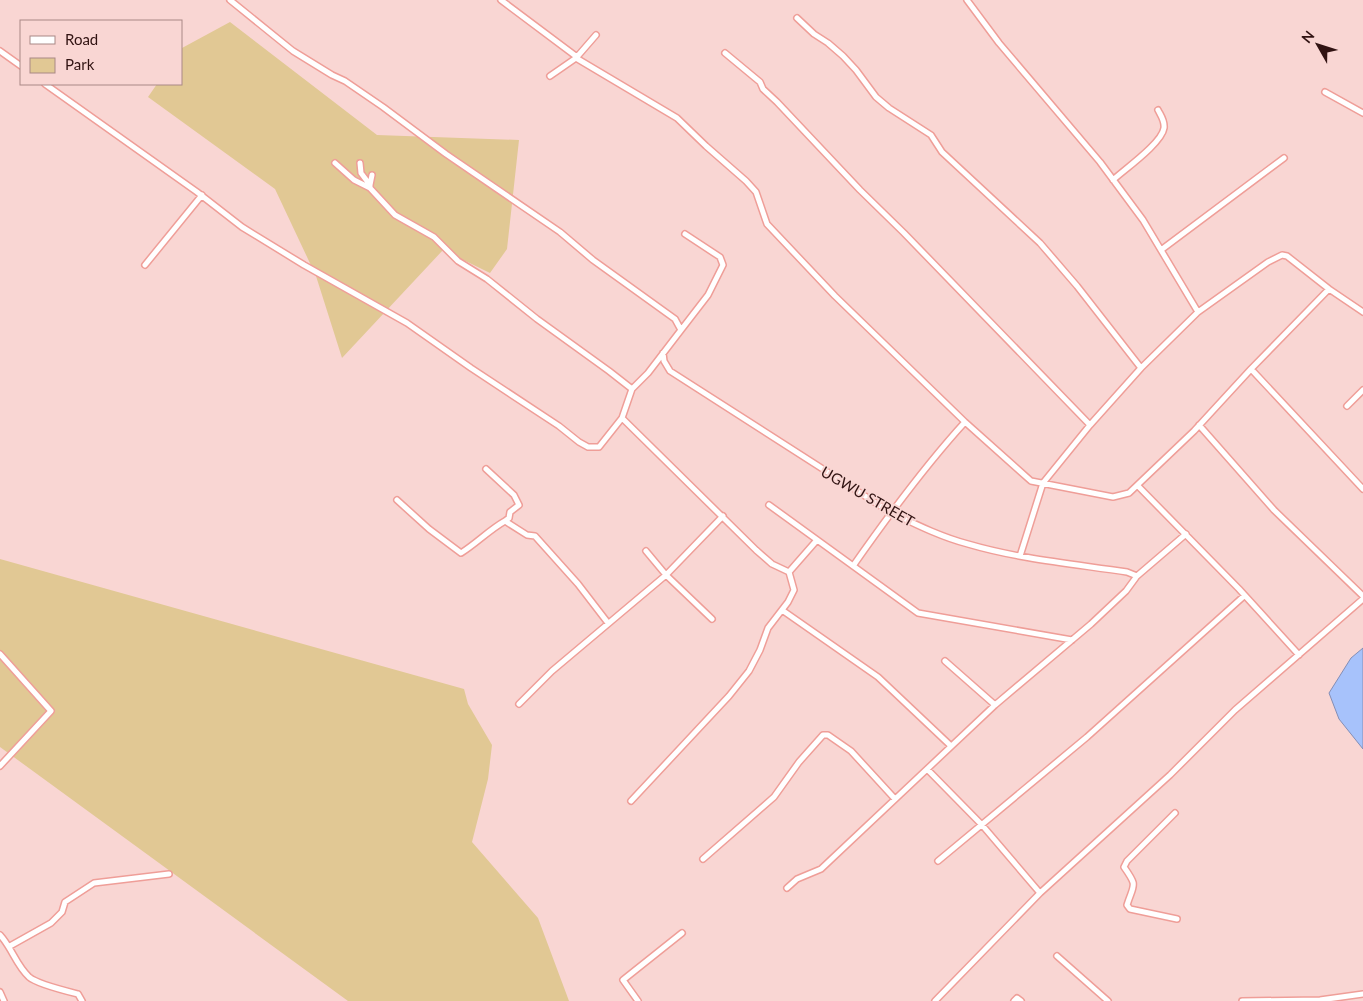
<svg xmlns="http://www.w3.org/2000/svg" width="1363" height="1001" font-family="Lato,sans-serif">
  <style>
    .green { fill: #e1c894 }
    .water { fill: #a7c2fb; stroke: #848eb5 }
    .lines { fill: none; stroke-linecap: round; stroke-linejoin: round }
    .street-casing { stroke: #ef9e98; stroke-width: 8 }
    .street { stroke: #fff; stroke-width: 5 }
    .labels { text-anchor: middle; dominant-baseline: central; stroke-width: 4; stroke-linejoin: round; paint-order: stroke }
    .street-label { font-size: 15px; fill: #311312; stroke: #f9d6d3 }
  </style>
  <rect width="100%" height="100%" fill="#f9d6d3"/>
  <path class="green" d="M230 22 377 135 519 140 507 249 490 273 443 250 342 358 316 276 275 189 148 97 157 84H181L182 48Z
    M0 559 464 689 468 704 492 745 488 779 472 842 538 918 569 1001H348L0 747Z"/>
  <path class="water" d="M1363 648V749L1339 719 1329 693 1351 658Z"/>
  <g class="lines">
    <defs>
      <path id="street" d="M501 0 577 57
        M967 0 999 43 1100 162 1143 220 1198 312
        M797 18 814 34 828 43 843 56 856 70 876 97 889 108 931 135 942 152 1040 243 1077 286 1141 368
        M0 51 21 66
        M725 53 760 82 763 89 777 102 860 190 904 233 1090 425
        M576 58 677 118 706 146 746 181 756 192 767 224 835 296 965 422 1031 481 1113 497 1129 493 1194 431 1251 369 1329 289
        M550 76 576 58 596 35
        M45 84 197 192 242 227 304 265 407 323 471 368 559 426 579 442 588 447H599L622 418 632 389 648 373 681 330 675 319 593 260 560 232 446 154 383 107 345 81 332 75 293 51 230 0
        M1325 92 1363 113
        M335 163 354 180 370 188 395 215 434 237 458 261 487 279 537 319 609 371 632 389
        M360 163 361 173 370 185V188
        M1113 180C1125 169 1162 143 1164 128 1165 121 1161 116 1158 110
        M370 185 372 175
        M1161 250 1284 158
        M145 265 202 195
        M681 330 708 295 723 265 720 257 685 234
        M663 353 664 361 670 371 890 512C915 524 941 537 968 544 1019 559 1074 564 1127 572L1137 576
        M1251 369 1363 489
        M1347 406 1363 390
        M622 418 756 550 772 564 789 572
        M1199 425 1274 510 1363 596
        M486 469 514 495 519 505 510 512 509 518 505 521
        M1138 486 1239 589 1299 655
        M397 500 429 529 461 553C477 543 489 530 505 521L527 535 535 536 578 584 608 623
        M769 505 918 613 1072 640
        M646 551 666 575 712 619
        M1020 556 1043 483 1090 425 1141 368 1198 312 1268 262 1282 255 1287 256 1329 289 1363 312
        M853 566C888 516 924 467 965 422
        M782 610 878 677 951 746
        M0 654 51 711 0 766
        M945 661 995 705
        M519 704 552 671 666 575 723 516
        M927 769 982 825 1040 893
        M631 801 729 696 749 671 760 650 768 628 788 602 794 590 789 572 817 540
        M1175 813 1127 861 1124 867C1138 887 1134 883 1127 905L1130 909 1177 919
        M703 859 774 797 799 762 823 735H828L851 751 895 799
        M938 861 1087 737 1244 596
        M787 888 797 879 821 869 995 705 1091 624 1126 591 1137 576 1186 534
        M0 935C12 948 16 965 29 977 37 984 66 991 78 994L82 1001
        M10 946 51 923 62 912 65 902 94 883 169 874
        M1057 956 1108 1001
        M0 992 4 1001
        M638 1001 623 980 682 933
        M935 1001 1040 893 1170 775 1235 710 1363 599
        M1014 1001 1017 998 1021 1001
        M1242 1001 1320 1000 1363 994"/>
    </defs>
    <use href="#street" class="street-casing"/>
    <use href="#street" class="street"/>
  </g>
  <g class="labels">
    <g class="street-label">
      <text transform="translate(868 496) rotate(30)">UGWU STREET</text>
    </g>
  </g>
  <rect x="20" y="20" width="162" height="65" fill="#f9d6d3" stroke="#a98886"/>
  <rect x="30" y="36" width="25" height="8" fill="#ffffff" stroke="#a98886"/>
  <text x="65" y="45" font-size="15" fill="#311312">Road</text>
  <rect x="30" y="58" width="25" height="15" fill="#e1c894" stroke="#a98886"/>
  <text x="65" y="70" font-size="15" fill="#311312">Park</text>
  <g transform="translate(1318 45) rotate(309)" stroke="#f9d6d3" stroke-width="4" paint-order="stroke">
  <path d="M0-4L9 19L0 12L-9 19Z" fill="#311312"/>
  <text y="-8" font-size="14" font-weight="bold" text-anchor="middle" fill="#311312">N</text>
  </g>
</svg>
